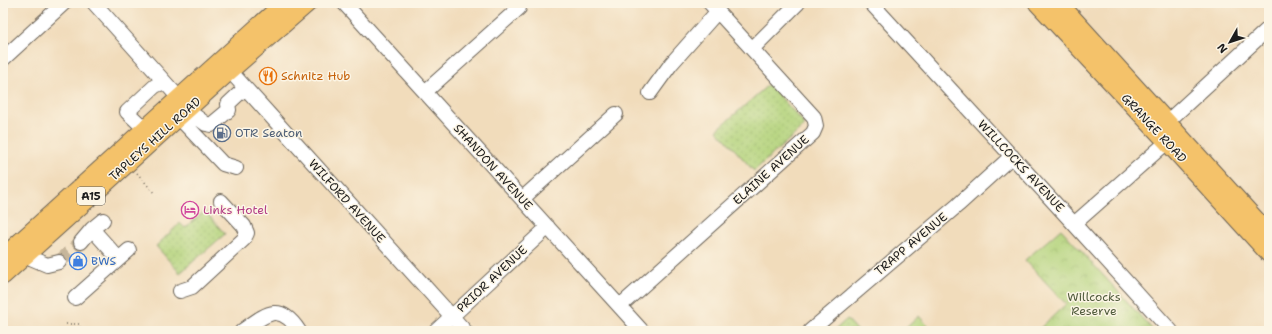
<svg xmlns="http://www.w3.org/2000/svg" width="1272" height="334" font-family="'Shantell Sans',sans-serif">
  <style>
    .grass { fill: url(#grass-dots); stroke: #68784c }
    .park { fill: url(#park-crowns); stroke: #68784c }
    .pitch { fill: #b3d37b; stroke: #68784c }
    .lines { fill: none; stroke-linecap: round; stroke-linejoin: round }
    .minor-tunnel { stroke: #c6b69b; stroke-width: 14; stroke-dasharray: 14 7; stroke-linecap: butt }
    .minor-casing { stroke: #675f54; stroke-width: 16 }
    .major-casing { stroke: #675f54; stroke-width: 19 }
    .path { stroke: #675f54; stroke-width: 1.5; stroke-dasharray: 1 3; stroke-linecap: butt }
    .minor { stroke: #fff; stroke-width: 14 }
    .major { stroke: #f4c26a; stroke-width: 17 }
    .labels { text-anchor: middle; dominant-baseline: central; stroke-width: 3; stroke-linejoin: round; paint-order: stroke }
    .shield { fill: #fcf5e5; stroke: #5f5d58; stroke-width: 1 }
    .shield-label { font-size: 11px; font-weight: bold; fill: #1c1c1c }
    .food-label { font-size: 12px; fill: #c56008; stroke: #fcf5e5; text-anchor: start }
    .street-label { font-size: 12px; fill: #1c1c1c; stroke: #fcf5e5 }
    .service-label { font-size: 12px; fill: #4e5e75; stroke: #fcf5e5; text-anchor: start }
    .hotel-label { font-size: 12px; fill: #b23c85; stroke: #fcf5e5; text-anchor: start }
    .shop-label { font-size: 12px; fill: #366cbe; stroke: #fcf5e5; text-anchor: start }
    .park-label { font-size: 12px; fill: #515c3d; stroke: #fcf5e5 }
  </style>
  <defs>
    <pattern id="grass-dots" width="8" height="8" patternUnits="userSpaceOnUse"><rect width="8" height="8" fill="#b3d37b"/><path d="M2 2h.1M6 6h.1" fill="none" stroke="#99b56a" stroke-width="1.8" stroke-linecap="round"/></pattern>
    <pattern id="park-crowns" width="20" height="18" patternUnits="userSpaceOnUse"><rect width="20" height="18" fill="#b3d37b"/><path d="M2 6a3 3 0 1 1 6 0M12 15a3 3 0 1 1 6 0" fill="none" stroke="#99b56a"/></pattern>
  </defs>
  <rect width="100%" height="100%" fill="#fcf5e5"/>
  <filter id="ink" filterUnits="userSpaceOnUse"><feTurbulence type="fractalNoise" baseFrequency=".025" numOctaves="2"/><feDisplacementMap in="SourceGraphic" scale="8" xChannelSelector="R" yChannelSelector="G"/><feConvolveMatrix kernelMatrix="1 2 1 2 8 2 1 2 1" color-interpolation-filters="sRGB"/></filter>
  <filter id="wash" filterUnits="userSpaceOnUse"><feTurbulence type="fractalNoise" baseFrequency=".012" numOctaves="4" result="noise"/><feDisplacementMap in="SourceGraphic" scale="16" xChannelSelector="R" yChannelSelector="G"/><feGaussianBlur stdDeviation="0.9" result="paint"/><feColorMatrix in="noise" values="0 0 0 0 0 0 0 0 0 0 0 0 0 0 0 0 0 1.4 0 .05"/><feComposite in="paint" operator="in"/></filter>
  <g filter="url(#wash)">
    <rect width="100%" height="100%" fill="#f1dcbb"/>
    <path class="grass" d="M769 84 803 122V127L754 171 717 130Z
      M205 211 225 234 180 273 156 246 180 223 185 228Z
      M847 319 858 331H834Z"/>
    <path class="park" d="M1061 229 1153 330 1152 331H1037L1066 304 1025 260Z"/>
    <path class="pitch" d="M919 316 927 325 921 331H903Z"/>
  </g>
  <g filter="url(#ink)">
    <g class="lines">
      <path class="minor-tunnel" d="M59 262 81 242"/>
      <defs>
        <path id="minor" d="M94 3 179 98 180 117 185 124 223 164 236 168
          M344 3 642 331
          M871 3 1074 224 1171 331
          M752 49 798 3
          M3 59 64 3
          M230 71 465 331
          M425 92 519 8
          M650 93 671 64 717 12
          M187 110 206 124 211 125 229 110 228 104 245 88
          M1167 122 1269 28
          M145 129 127 112 155 86 164 82
          M522 199 616 114
          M1074 224 1167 142
          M92 229 119 259
          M81 242 92 229 103 220
          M26 256 47 265 59 262
          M180 291 192 287 244 239 247 233 244 226 221 201
          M75 298 129 250
          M620 306 813 133 816 126 814 117 710 3
          M242 331C265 315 279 300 299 331
          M436 331 548 227
          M810 331 958 205 1012 156"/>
        <path id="major" d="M1037 3 1167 142 1269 254
          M1059 3 1269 234
          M3 257 284 3
          M3 276 230 71 308 3"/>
      </defs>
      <use href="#minor" class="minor-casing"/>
      <use href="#major" class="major-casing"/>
      <path class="path" d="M137 173 155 194
        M66 324H79L82 331"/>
      <use href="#minor" class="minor"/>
      <use href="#major" class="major"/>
    </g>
  </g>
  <defs>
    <symbol id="restaurant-ring" viewBox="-11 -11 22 22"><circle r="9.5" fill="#fcf5e5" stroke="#e8710a" stroke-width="1.5"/><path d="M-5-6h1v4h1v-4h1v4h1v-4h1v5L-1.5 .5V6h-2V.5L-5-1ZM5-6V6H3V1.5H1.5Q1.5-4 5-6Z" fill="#e8710a"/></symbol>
    <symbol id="fuel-ring" viewBox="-11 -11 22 22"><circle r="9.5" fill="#fcf5e5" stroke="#5c6f8a" stroke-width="1.5"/><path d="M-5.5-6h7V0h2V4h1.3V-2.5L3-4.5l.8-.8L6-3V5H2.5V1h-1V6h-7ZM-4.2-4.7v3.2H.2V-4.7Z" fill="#5c6f8a"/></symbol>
    <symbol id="hotel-ring" viewBox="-11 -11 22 22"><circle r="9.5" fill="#fcf5e5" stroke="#d1479c" stroke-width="1.5"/><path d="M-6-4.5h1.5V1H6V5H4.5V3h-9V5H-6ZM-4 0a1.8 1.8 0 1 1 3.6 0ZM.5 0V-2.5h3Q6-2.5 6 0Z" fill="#d1479c"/></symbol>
    <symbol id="shop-ring" viewBox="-11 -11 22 22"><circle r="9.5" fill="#fcf5e5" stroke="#3f7fe0" stroke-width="1.5"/><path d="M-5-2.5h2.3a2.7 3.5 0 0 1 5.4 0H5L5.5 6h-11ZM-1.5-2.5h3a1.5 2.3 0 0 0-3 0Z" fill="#3f7fe0"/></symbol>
  </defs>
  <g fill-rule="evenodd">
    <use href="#restaurant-ring" x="258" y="66" width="20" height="20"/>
    <use href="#fuel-ring" x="212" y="123" width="20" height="20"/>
    <use href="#hotel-ring" x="180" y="200" width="20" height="20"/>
    <use href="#shop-ring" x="68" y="251" width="20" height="20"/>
  </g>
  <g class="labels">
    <rect class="shield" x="77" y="187" width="28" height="18" rx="3"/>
    <g class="shield-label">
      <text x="91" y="196">A15</text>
    </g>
    <g class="food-label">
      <text x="281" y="76">Schnitz Hub</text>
    </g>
    <g class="street-label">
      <text transform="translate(1154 128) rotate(47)">GRANGE ROAD</text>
      <text transform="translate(155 139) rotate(-42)">TAPLEYS HILL ROAD</text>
      <text transform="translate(1021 166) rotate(47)">WILLCOCKS AVENUE</text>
      <text transform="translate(493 167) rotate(48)">SHANDON AVENUE</text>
      <text transform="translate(771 170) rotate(-42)">ELAINE AVENUE</text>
      <text transform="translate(347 201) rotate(48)">WILFORD AVENUE</text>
      <text transform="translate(911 244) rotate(-40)">TRAPP AVENUE</text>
      <text transform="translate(492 279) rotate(-43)">PRIOR AVENUE</text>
    </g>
    <g class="service-label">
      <text x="235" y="133">OTR Seaton</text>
    </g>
    <g class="hotel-label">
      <text x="203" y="210">Links Hotel</text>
    </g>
    <g class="shop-label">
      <text x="91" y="261">BWS</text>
    </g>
    <g class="park-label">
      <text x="1094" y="297">Willcocks<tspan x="1094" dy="14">Reserve</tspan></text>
    </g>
  </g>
  <rect width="1272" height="334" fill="none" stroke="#fcf5e5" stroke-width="16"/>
  <g transform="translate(1230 42) rotate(231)" stroke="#fcf5e5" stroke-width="3" paint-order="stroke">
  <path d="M0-3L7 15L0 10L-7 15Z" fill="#1c1c1c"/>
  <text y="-6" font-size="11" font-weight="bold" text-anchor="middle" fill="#1c1c1c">N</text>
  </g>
</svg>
